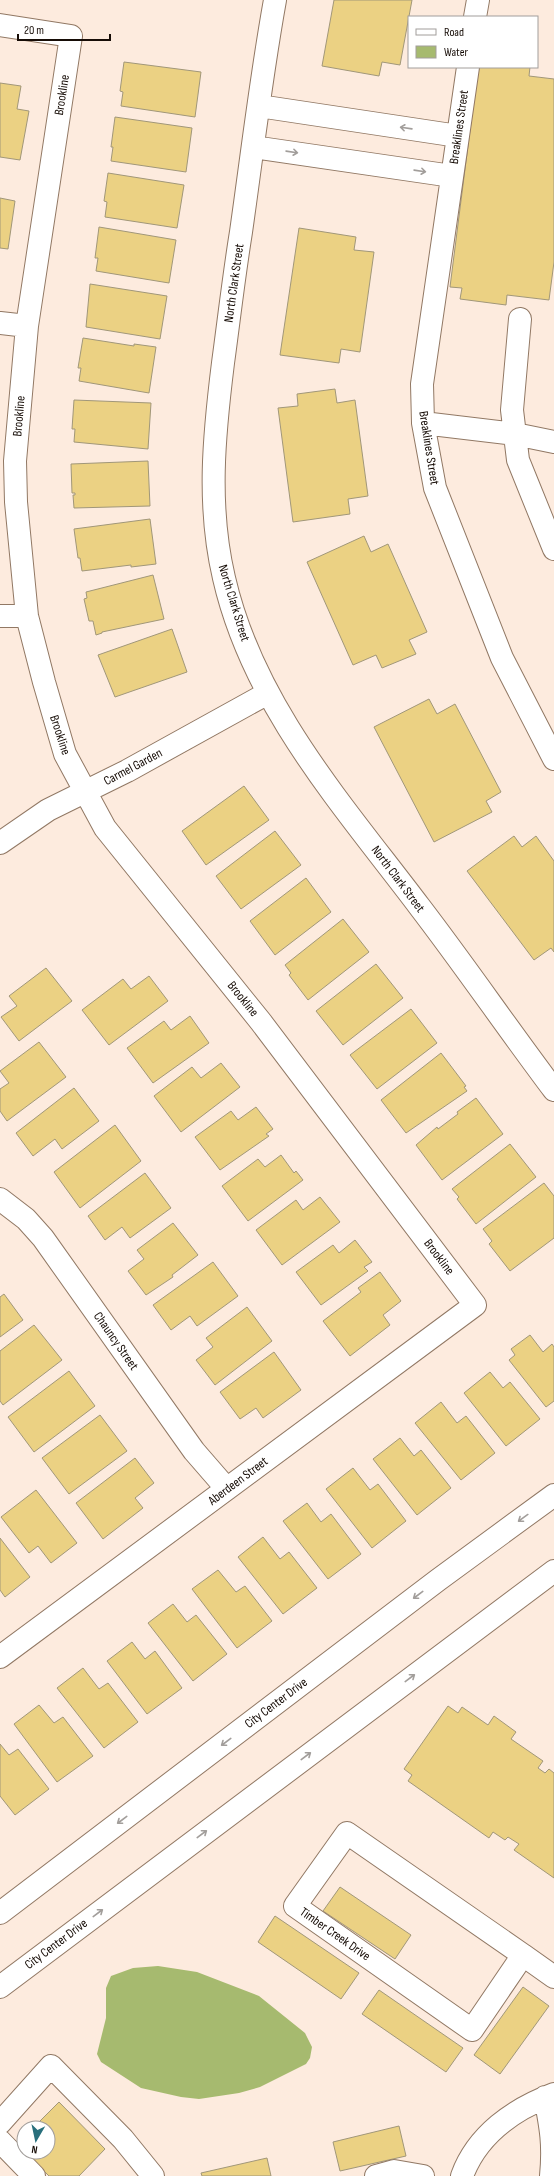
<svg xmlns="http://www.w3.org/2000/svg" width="554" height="2176" font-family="'Sofia Sans Condensed',sans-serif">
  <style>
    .water { fill: #a6ba6f }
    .building { fill: #ebd183; stroke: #a19779 }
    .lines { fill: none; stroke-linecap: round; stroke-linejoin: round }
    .minor-casing { stroke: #917864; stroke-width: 24 }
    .tertiary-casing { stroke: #917864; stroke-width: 24 }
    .minor { stroke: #fff; stroke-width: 22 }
    .tertiary { stroke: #fff; stroke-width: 22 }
    .oneway { stroke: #a29e9b }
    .labels { text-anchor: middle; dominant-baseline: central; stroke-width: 3; stroke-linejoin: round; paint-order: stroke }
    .street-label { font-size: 13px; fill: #160c06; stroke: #fff }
  </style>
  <rect width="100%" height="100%" fill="#fdebde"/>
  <path class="water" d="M158 1966 197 1972 259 1996 305 2033 312 2047 310 2058 306 2064 260 2087 239 2093 199 2099 181 2097 141 2088 101 2062 97 2054 106 2018V1988L111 1976 133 1968Z"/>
  <path class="building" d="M334 0H412L400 65 382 62 379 76 322 66Z
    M124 62 201 72 195 117 121 106 123 92 120 91Z
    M478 67H530L529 76 554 79V262L549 300 507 295 506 305 460 299 462 288 450 287Z
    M0 83 21 86 17 109 29 111 20 160 0 157Z
    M115 117 192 128 186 172 111 161 113 147H111Z
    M108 173 184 185 177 228 105 217 107 202 104 201Z
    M0 198 15 201 8 249 0 248Z
    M99 227 176 240 169 283 96 271 98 258H95Z
    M299 228 356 237 354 250 374 252 360 352 341 349 339 363 280 355Z
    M90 284 167 296 160 339 86 327Z
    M83 338 134 346V344L156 347 149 393 79 381 81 368H78Z
    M335 389 337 403 355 400 368 496 348 499 350 514 293 522 278 408 298 406 297 394Z
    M74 400 151 403 148 449 74 442 75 429H72Z
    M148 461 150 506 74 508 73 495H75V493H72L71 464Z
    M150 519 156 564 131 567V565L82 571 80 558H78L74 529Z
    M364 536 371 552 388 544 427 632 409 640 416 654 382 668 376 655 353 665 307 562Z
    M153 575 164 619 102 632V633L96 635 93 621H89L84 599 87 598 86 592Z
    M172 629 187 672 115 697 98 655Z
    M429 699 437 714 455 704 501 792 486 801 492 812 434 842 374 727Z
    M244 786 269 820 206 865 182 831Z
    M275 831 301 865 241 909 216 876Z
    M514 836 522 847 536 836 554 861V952L551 948 534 960 467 871Z
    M306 878 331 912 275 955 250 921Z
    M343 919 369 952 308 1000 289 975 291 973 285 965Z
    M376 964 403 998 343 1045 316 1011Z
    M46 968 72 1001 19 1041 1 1017 17 1006 9 996Z
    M149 976 168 1001 109 1045 82 1010 123 979 131 989Z
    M411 1009 437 1043 377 1089 350 1055Z
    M190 1016 209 1043 153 1083 127 1048 164 1021 171 1030Z
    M39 1042 66 1077 7 1121 0 1111V1089L9 1083 0 1071Z
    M441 1053 466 1086 464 1087 467 1091 406 1133 381 1100Z
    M221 1063 240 1087 181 1132 154 1096 192 1067 201 1078Z
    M74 1088 99 1121 62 1149 55 1139 33 1156 16 1133Z
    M476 1098 503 1134 442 1180 416 1145 437 1127 438 1129 458 1114 457 1112Z
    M256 1107 273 1129 266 1134 269 1136 220 1170 195 1137 231 1111 238 1120Z
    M115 1125 141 1161 80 1208 54 1172Z
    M510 1144 536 1177 476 1224 457 1199 459 1197 452 1189Z
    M281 1155 294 1173 296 1171 303 1180 248 1221 222 1186 258 1159 265 1167Z
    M145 1173 171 1208 130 1238 122 1227 105 1240 88 1216Z
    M544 1183 554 1196V1238L510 1271 489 1244 492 1241 483 1229Z
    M320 1197 340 1222 282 1265 256 1230 296 1200 303 1210Z
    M173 1223 198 1255 172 1275 173 1277 146 1295 128 1271 144 1259 137 1250Z
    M355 1240 372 1262 364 1267 368 1271 321 1305 296 1272 333 1245 339 1253Z
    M213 1262 238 1296 197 1326 190 1316 171 1330 153 1305Z
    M380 1272 401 1301 383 1315 390 1325 350 1356 323 1321 361 1292 358 1288Z
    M4 1294 23 1320 0 1337V1297Z
    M247 1307 272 1341 215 1385 196 1360 213 1347 206 1338Z
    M34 1325 62 1360 3 1405 0 1401V1351Z
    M530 1335 543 1352 552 1344 554 1347V1401L546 1407 509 1360 515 1355 511 1349Z
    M274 1352 301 1390 263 1418 256 1408 240 1419 220 1392Z
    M69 1371 95 1406 34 1452 8 1417Z
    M490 1372 503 1388 510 1382 540 1419 506 1446 464 1393Z
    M441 1402 457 1423 466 1416 495 1453 461 1480 415 1423Z
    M100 1415 127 1451 69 1494 42 1458Z
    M400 1438 414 1456 421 1450 451 1488 417 1515 373 1459Z
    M135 1458 154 1483 135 1498 143 1508 103 1539 76 1503Z
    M353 1468 370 1490 378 1484 406 1521 372 1548 326 1489Z
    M36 1490 77 1543 51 1563 38 1546 29 1553 1 1517Z
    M307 1503 321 1522 331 1514 361 1554 328 1579 283 1521Z
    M263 1537 280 1559 289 1552 317 1588 283 1614 238 1557Z
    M0 1538 30 1577 5 1597 0 1590Z
    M218 1570 236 1592 245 1586 272 1621 237 1648 192 1589Z
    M173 1604 187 1622 196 1615 227 1654 193 1681 148 1623Z
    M132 1642 145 1659 155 1651 182 1688 147 1714 107 1661Z
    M83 1668 99 1689 108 1683 138 1722 104 1748 57 1688Z
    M39 1705 54 1723 63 1717 93 1756 57 1782 14 1724Z
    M448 1706 458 1713 462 1707 488 1725 494 1716 516 1732 511 1739 543 1761 538 1768 545 1773 549 1769 554 1773V1878L514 1850 519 1844 508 1837 505 1840 493 1832 489 1838 408 1781 412 1775 404 1769Z
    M0 1744 9 1755 18 1749 49 1789 15 1815 0 1796Z
    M340 1887 411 1935 395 1959 323 1911Z
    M275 1916 359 1973 341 1999 258 1942Z
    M523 1987 549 2006 500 2074 474 2055Z
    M379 1990 463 2048 446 2072 362 2014Z
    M59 2102 105 2149 79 2176H49L25 2152H48V2128H33Z
    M399 2126 406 2156 340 2171 333 2142Z
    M24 2137V2151L17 2144Z
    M267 2158 271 2176H202L201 2173Z"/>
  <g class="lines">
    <defs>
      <path id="minor" d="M275 0C261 77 252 155 241 232 234 275 229 319 223 363 214 435 207 506 224 578 253 705 342 804 419 906 465 966 508 1029 554 1090
        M475 17 478 0
        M0 25 71 36 27 326 15 461 16 502 27 616 44 682 65 754 105 828 261 1022 475 1305 0 1657
        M468 67 422 384 423 423 435 488 502 658 554 759
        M259 106 458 136
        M253 147 452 176
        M520 319 512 410 518 460 554 549
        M0 323 27 326
        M423 423 515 434 554 442
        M0 616H27
        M0 843 48 810 127 771 268 693
        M0 1199 26 1219 43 1238 194 1451 227 1489
        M347 1833 523 1955 472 2030 295 1906Z
        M523 1955 554 1977
        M545 2097C551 2128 554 2145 551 2176
        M0 2123 51 2066 123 2139 153 2176
        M0 2141 34 2176
        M376 2176 394 2171 423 2176
        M462 2176C477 2135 514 2109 554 2094"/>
      <path id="tertiary" d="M0 1913 438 1580 554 1495
        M0 1987 554 1571"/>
    </defs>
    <use href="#minor" class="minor-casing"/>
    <use href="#tertiary" class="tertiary-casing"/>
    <use href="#minor" class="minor"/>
    <use href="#tertiary" class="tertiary"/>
  </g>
  <defs><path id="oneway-shaft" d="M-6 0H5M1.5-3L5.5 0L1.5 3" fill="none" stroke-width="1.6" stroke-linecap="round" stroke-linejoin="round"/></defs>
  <g class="oneway">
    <use href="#oneway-shaft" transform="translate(406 128) rotate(-172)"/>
    <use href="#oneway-shaft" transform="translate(292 152) rotate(8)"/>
    <use href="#oneway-shaft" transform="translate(420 171) rotate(8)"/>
    <use href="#oneway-shaft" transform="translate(523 1518) rotate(144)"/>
    <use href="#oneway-shaft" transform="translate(418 1595) rotate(143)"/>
    <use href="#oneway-shaft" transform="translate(410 1678) rotate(-37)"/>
    <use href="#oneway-shaft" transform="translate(226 1742) rotate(143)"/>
    <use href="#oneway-shaft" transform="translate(306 1756) rotate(-37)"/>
    <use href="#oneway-shaft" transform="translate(122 1820) rotate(143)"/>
    <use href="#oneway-shaft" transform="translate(202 1834) rotate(-37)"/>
    <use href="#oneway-shaft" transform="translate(98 1913) rotate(-37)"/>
  </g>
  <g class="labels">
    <g class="street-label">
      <text transform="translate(62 95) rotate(-81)">Brookline</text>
      <text transform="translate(459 127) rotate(-82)">Breaklines Street</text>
      <text transform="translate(234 283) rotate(-82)">North Clark Street</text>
      <text transform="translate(19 416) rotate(-85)">Brookline</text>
      <text transform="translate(429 448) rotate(81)">Breaklines Street</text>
      <text transform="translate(234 603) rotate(73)">North Clark Street</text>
      <text transform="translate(60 735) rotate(72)">Brookline</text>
      <text transform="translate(133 767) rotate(-28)">Carmel Garden</text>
      <text transform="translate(398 879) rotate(53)">North Clark Street</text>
      <text transform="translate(243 999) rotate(51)">Brookline</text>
      <text transform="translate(439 1257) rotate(53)">Brookline</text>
      <text transform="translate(116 1341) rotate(55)">Chauncy Street</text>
      <text transform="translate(238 1481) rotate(-37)">Aberdeen Street</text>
      <text transform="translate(276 1703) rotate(-37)">City Center Drive</text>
      <text transform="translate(335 1934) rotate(35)">Timber Creek Drive</text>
      <text transform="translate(56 1944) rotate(-37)">City Center Drive</text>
    </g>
  </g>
  <rect x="408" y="16" width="130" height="52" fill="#ffffff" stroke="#a29e9b"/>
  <rect x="416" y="29" width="20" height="6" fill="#ffffff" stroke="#a29e9b"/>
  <text x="444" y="36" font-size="12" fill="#160c06">Road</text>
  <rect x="416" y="46" width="20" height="12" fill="#a6ba6f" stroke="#a29e9b"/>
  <text x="444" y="56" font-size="12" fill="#160c06">Water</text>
  <g transform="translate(36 2140) rotate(189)"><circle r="19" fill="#ffffff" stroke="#a29e9b"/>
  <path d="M0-3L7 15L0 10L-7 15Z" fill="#286f7c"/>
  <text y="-6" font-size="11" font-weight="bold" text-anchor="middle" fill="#160c06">N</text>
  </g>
  <path d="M18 34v6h92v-6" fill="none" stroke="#160c06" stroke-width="2"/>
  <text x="24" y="34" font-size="12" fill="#160c06" stroke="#ffffff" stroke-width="3" paint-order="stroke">20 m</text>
</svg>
